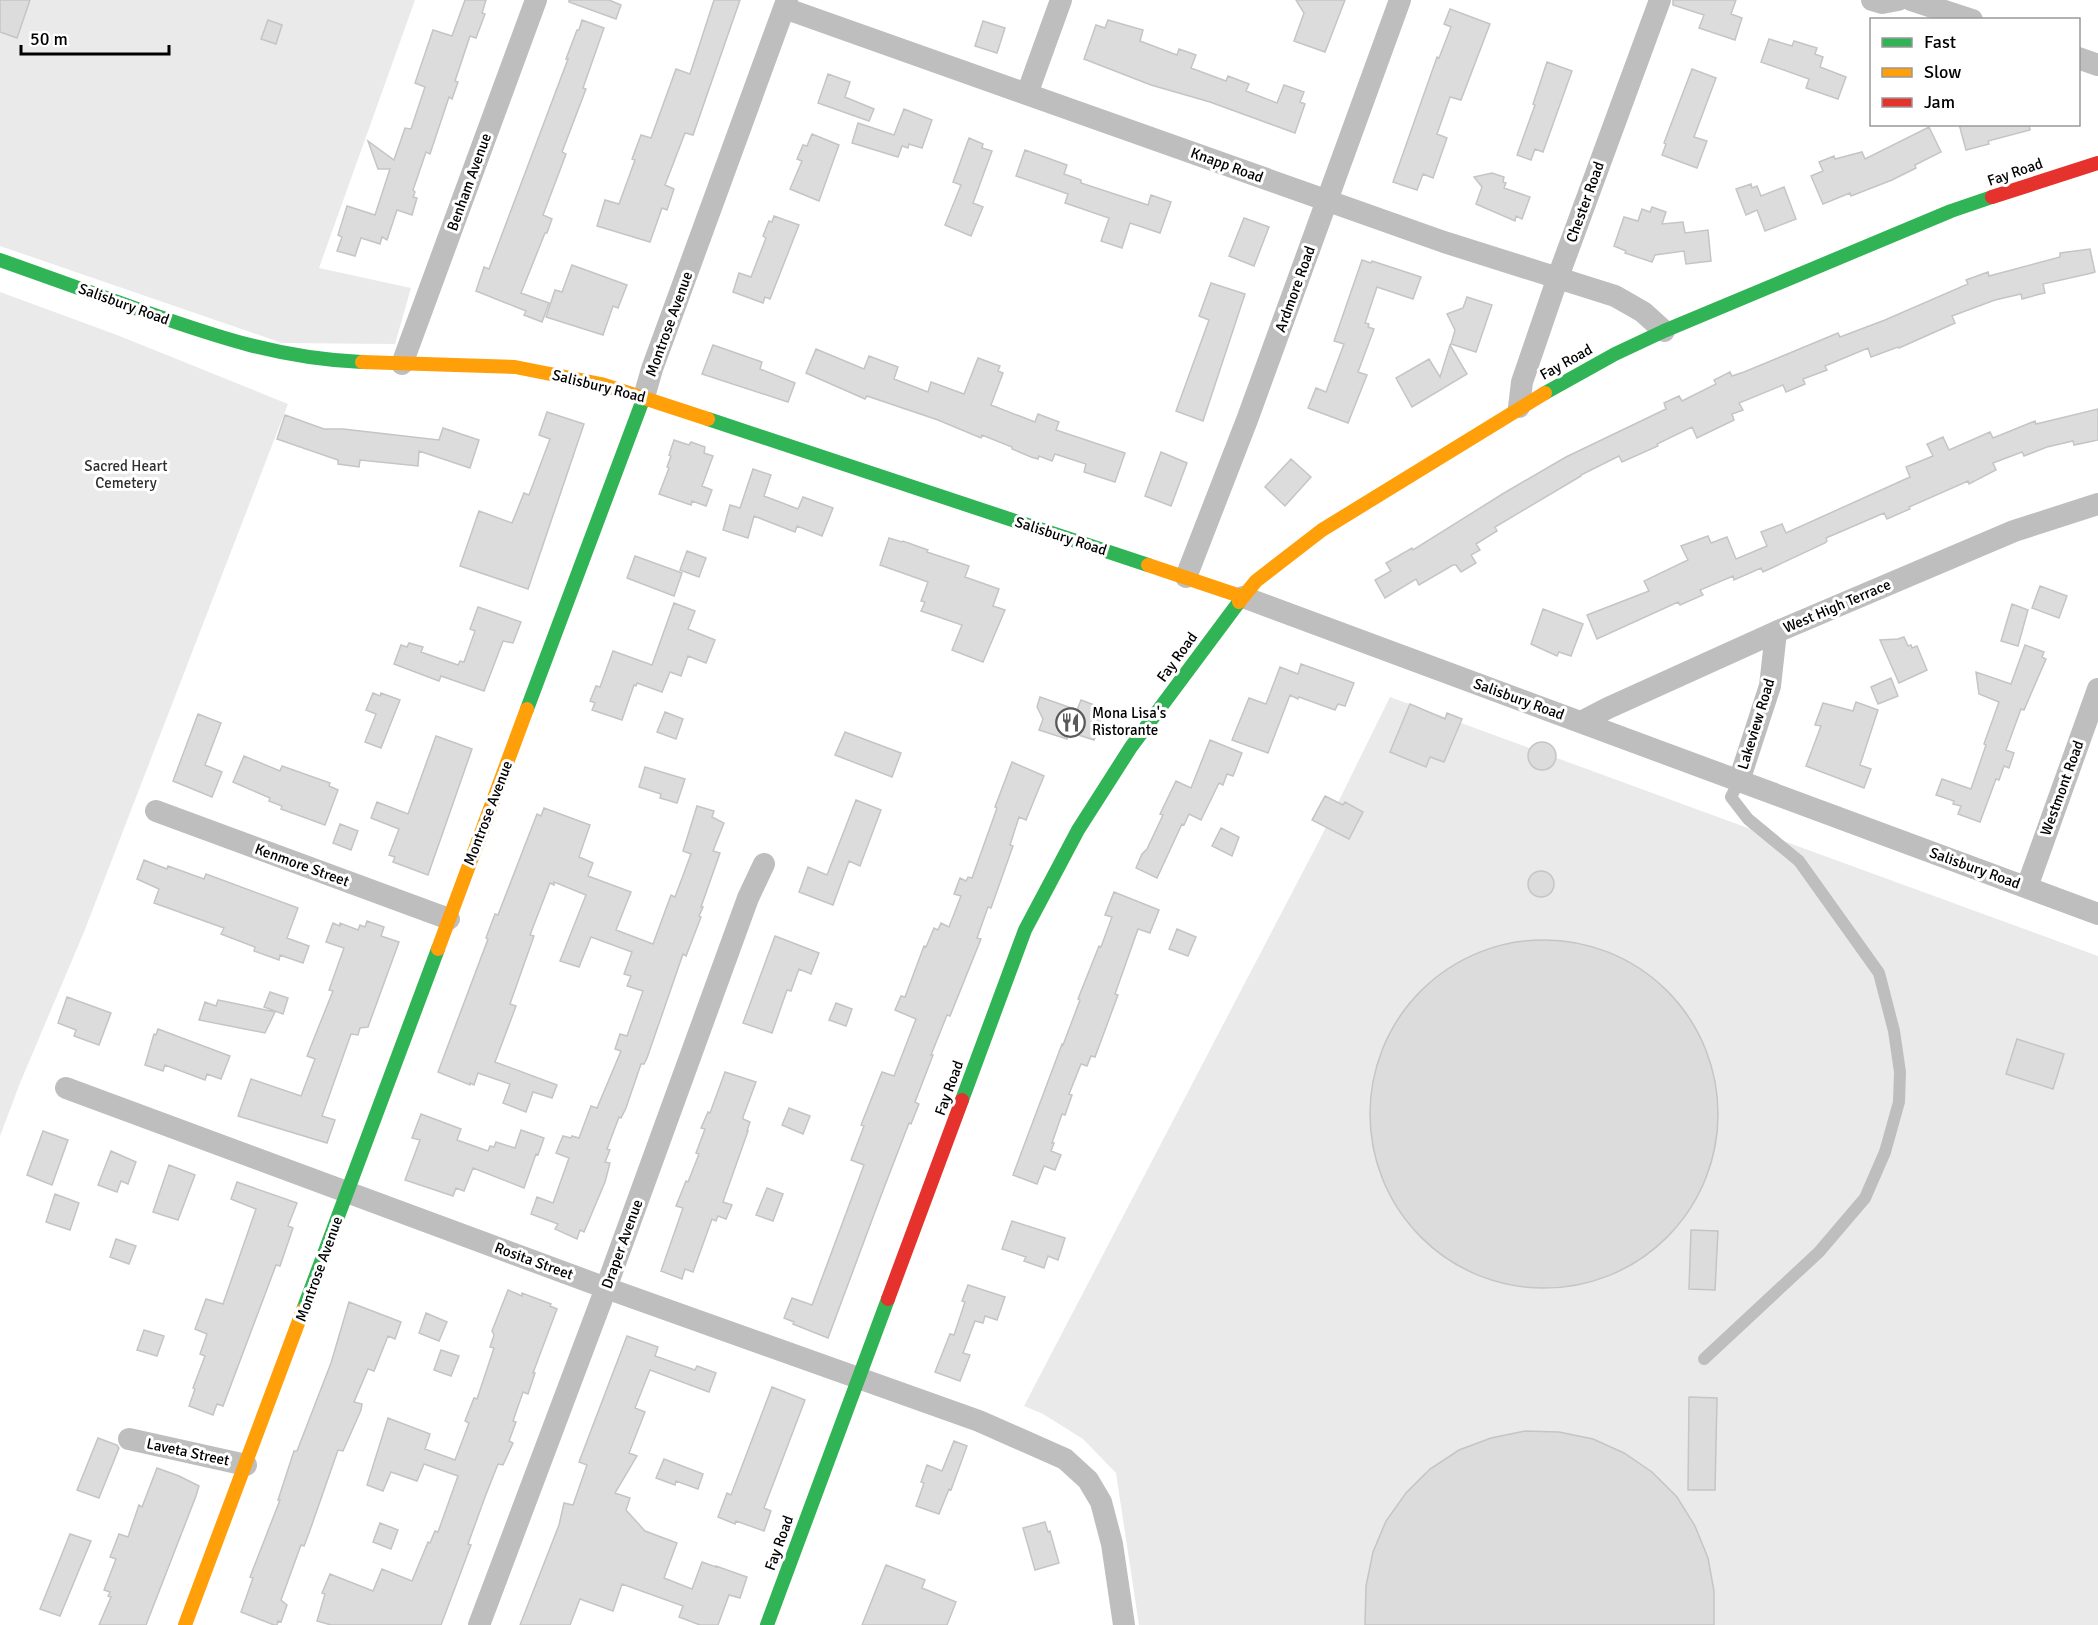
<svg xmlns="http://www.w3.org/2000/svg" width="2098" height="1625" font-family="Signika,sans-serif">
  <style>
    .green { fill: #eaeaea }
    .building { fill: #dcdcdc; stroke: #c5c5c5; stroke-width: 1.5 }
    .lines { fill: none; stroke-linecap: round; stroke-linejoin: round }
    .lane { stroke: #bebebe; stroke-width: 12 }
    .street { stroke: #bebebe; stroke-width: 22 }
    .fast { stroke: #30b455; stroke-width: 14 }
    .slow { stroke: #ff9f0a; stroke-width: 14 }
    .jam { stroke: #e5322d; stroke-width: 14 }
    .labels { text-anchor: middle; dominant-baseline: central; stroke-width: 6; stroke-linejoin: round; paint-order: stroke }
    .street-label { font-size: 15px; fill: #000; stroke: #fff }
    .park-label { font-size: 15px; fill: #2f2f2f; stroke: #fff }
    .poi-label { font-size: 15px; fill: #000; stroke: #fff; text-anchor: start }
  </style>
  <rect width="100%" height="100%" fill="#fff"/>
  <path class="green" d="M0 0H415L319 268 411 288 395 344 282 343 0 246Z
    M0 292 117 335 288 404 84 932 20 1083 0 1136Z
    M1390 697 2098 956V1625H1139L1116 1473 1083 1439 1043 1414 1024 1406 1319 841Z"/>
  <path class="building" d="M0 0H30L17 38 0 32Z
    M465 0H486L482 13 485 14 476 38 470 36 455 81 458 82 452 99 449 97 430 154 426 152 413 190 415 192 413 197 417 198 412 215 397 210 387 240 382 237 380 244 361 238 355 256 337 251 342 237 338 235 347 206 375 215 390 169H378L368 141 394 160 405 128 411 129 425 87 415 83 433 30 452 36Z
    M569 0H609L621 5 616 19 569 2Z
    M714 0H740L693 135 685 133 665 185 674 189 667 210 662 208 650 242 597 226 605 200 619 204 635 160 632 159 641 135 651 138 676 69 690 74Z
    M1296 0H1345L1325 52 1294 41 1304 13Z
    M1673 0H1736L1731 14 1742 18 1735 40 1699 28 1704 15 1673 5Z
    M1450 9 1490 24 1461 100 1450 97 1437 134 1447 138 1433 178 1423 174 1417 190 1393 182 1437 57 1439 58 1451 27 1444 24Z
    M268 20 282 25 276 44 261 39Z
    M582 20 604 28 583 88 586 89 562 152 566 154 543 215 552 219 547 233H545L521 293 549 303 542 322 524 315 526 311 476 291 484 267 489 269 568 59H566L577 30H579Z
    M1108 20 1143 30 1140 41 1177 55 1179 49 1196 55 1191 68 1226 81 1228 76 1249 84 1246 91 1277 103 1284 85 1304 92 1300 102 1305 104 1295 133 1210 102 1151 85 1084 59 1096 25 1105 28Z
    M983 21 1005 28 997 53 975 46Z
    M1769 39 1792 46 1794 41 1817 48 1815 54 1823 57 1820 67 1846 77 1838 99 1806 88 1809 79 1761 62Z
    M1547 62 1572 71 1543 152 1535 149 1531 160 1517 155 1535 105 1533 104Z
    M1692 69 1716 78 1694 137 1707 141 1697 168 1662 155 1666 144 1664 143Z
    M828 74 850 82 845 97 874 109 869 121 818 103Z
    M904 109 932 120 922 148 909 144 908 148 902 146 898 157 852 143 858 123 894 135Z
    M1959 124H2029L2030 130 1988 141 1989 144 1966 150Z
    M1929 127 1941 152 1915 165 1916 168 1892 180 1851 196 1850 193 1823 204 1811 176 1823 171 1819 162 1834 156 1835 159 1862 152 1865 159Z
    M812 134 839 145 819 201 790 189 802 161 797 159 803 145 807 146Z
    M969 138 983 144 982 148 992 151 973 203 983 207 971 236 945 225 961 185 953 182Z
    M1025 150 1067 165 1064 174 1081 180V183L1148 205 1151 195 1171 202 1160 233 1130 223 1122 248 1101 241 1109 218 1065 203 1068 194 1016 176Z
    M1492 173 1504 177 1503 182 1506 183 1504 188 1530 197 1522 219 1516 216 1515 221 1476 204 1482 187 1474 177Z
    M1751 184 1752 188 1757 186 1761 196 1784 187 1796 219 1765 231 1757 210 1746 215 1736 189Z
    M1652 207 1666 212 1662 224 1683 222 1685 233 1708 230 1711 261 1686 264 1684 251 1655 255 1652 262 1625 253 1626 251 1614 246 1624 217 1638 221 1642 209 1650 212Z
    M774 216 799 225 770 299 765 297 763 303 733 292 739 273 751 277 766 238 763 236 769 221 772 222Z
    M1244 218 1269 227 1254 266 1229 256Z
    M2090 249 2095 272 2092 273 2043 284 2045 293 2040 294 2022 299 2021 294 1995 300 1952 316 1955 323 1899 348 1898 347 1871 357 1868 348 1825 366 1827 370 1803 379 1805 384 1786 392 1783 385 1739 403 1743 410 1732 414 1734 420 1697 438 1692 427 1657 444 1658 446 1622 462 1619 456 1581 475V476L1495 527 1497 531 1476 544 1480 550 1471 555 1476 563 1461 572 1456 565H1453L1419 585 1416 579 1385 598 1375 580 1391 571 1386 563 1412 548 1413 550 1504 493 1566 457 1666 409 1664 403 1679 396 1682 401 1716 384 1714 380 1730 372 1732 376 1744 372 1838 333 1840 337 1885 320 1968 284 1966 280 1988 272 1989 276 2060 257V253Z
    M1362 260 1371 263 1372 261 1421 277 1413 299 1377 287 1365 323 1369 324 1368 327 1374 329 1358 372 1367 375 1348 423 1308 408 1316 388 1326 392 1344 344 1334 341Z
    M572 265 627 285 618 308 613 306 603 335 546 317 555 290 562 292Z
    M1211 283 1245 294 1203 421 1176 411 1209 320 1199 316Z
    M1467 297 1492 305 1476 352 1451 344 1455 330 1447 314 1463 308Z
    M713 345 762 362 760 369 795 383 788 402 702 374Z
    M1450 345 1467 374 1412 407 1396 378 1429 359 1440 377Z
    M816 349 864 369 869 356 898 367 894 379 928 392 931 382 964 394 978 358 1000 366 998 371 1003 373 991 405 1035 422 1038 414 1059 422 1056 430 1125 453 1115 482 1084 472 1086 464 1055 454 1052 461 1039 456 1038 459 1031 457 1012 449V447L982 435 981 438 938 420 867 396 865 399 806 373Z
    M2098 409V440L2074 445 2073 441 2047 447 2024 456 2022 452 1993 463 1996 470 1969 484 1968 481 1909 507 1910 509 1887 519 1884 513 1826 538 1827 541 1825 543 1763 572 1761 568 1734 580 1733 576 1700 590 1703 595 1680 605 1678 602 1597 639 1587 615 1649 591 1644 581 1688 560 1681 546 1708 536 1711 543 1727 537 1736 559 1767 546 1761 532 1782 524 1786 533 1910 477 1906 467 1933 456 1927 444 1943 437 1949 450 1990 432 1993 438 2035 421 2036 424Z
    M547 412 584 424 528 589 460 566 479 511 512 523 524 493 529 495 550 439 539 435Z
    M285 415 324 429H343L439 440 443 428 479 440 470 468 419 451 418 466 360 460 359 467 338 464V460L277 439Z
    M674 440 689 445 691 442 705 447 704 453 713 456 702 486 712 490 706 506 692 501 691 505 659 494 669 468 667 467 671 456 669 455Z
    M1161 452 1187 463 1171 506 1145 496Z
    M1291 459 1311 477 1285 506 1265 487Z
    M753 469 771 475 764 496 798 509 803 497 833 508 822 536 797 526 795 532 754 516 748 538 723 530 730 505 740 508Z
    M889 538 902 542 903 541 928 550 927 552 969 566 965 577 999 589 993 606 1005 610 983 662 952 650 962 625 921 611 925 602 921 601 928 582 880 565Z
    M687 551 706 558 699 577 680 570Z
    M635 556 682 573 674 596 627 578Z
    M2040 586 2067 596 2059 618 2032 608Z
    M674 603 695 611 688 629 715 640 706 663 688 656 681 676 670 672 662 692 637 683 636 686 634 685 622 720 592 710 595 703 590 701 596 686 600 687 613 651 652 665Z
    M2012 604 2028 610 2018 646 2001 641Z
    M478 607 521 622 513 643 503 641 484 691 441 676 439 681 394 664 401 645 407 647 409 643 423 647 421 652 458 665 460 661 464 662 475 631 470 629Z
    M1543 609 1583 624 1571 656 1559 652 1557 656 1531 644Z
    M1904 637 1908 646 1911 645 1912 648 1917 646 1927 670 1899 683 1880 640 1898 639Z
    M2025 645 2044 652 2042 657 2046 659 2024 710 2021 709 2006 750 2014 753 2009 768 2004 766 1999 780 1996 779 1980 822 1958 814 1961 806 1953 804 1954 801 1936 795 1942 779 1971 789 1986 745 1984 744 1999 702 1979 694 1976 672 2011 684Z
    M1301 664 1354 683 1345 706 1338 704 1335 710 1299 697 1298 699 1290 695 1268 753 1232 740 1249 698 1266 704 1280 667 1298 674Z
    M1891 678 1898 696 1878 704 1871 687Z
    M373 693 380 696 381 693 400 700 381 748 365 742 376 714 366 710Z
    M1040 697 1077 710 1081 700 1105 709 1094 740 1069 732 1067 739 1039 730 1043 719 1037 707Z
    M1856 702 1878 710 1860 765 1871 769 1864 788 1806 766 1821 726 1815 725 1823 703 1853 711Z
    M1410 704 1445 719 1447 713 1462 719 1444 762 1430 757 1426 767 1390 752Z
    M665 712 683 719 676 739 657 732Z
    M198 714 221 723 205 765 222 772 212 797 173 781Z
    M845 732 901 753 892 777 835 755Z
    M436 736 472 749 428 875 393 862 395 857 389 855 399 829 371 818 377 802 408 814Z
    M1210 740 1242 753 1233 776 1227 774 1223 785 1219 783 1201 820 1189 814 1184 825 1182 824 1157 878 1136 868 1142 854 1147 849 1163 815 1160 814 1176 781 1191 788Z
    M1528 756a14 14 0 1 1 28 0a14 14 0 1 1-28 0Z
    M244 756 280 771 282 766 330 783 329 786 338 790 325 825 281 809 282 806 269 801 270 798 233 782Z
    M1012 762 1044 776 1026 820 1019 817 1010 845 1013 846 991 908 988 907 977 938 981 939 950 1016 947 1015 931 1055H933L915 1102 919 1104 911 1124 909 1123 882 1193 828 1338 793 1324 794 1322 784 1318 792 1298 812 1305 864 1165 851 1160 864 1126 861 1125 882 1072 894 1076 916 1019 895 1010 901 996 905 997 924 946 926 947 934 928 938 930 941 923 949 927 961 896 954 894 960 878 966 881 968 877 972 878 997 808 995 807Z
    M645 767 685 779 677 803 660 798 661 794 639 787Z
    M1325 796 1343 805 1345 802 1363 812 1349 839 1312 820Z
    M856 800 881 810 860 866 849 861 833 905 799 892 808 867 827 875Z
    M697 806 714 811 712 817 724 823 713 851 720 853 701 907H703L699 916 701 917 686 956 683 954 647 1058 644 1064H641L626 1108 621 1118 619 1117 607 1149 610 1150 605 1162 610 1163 605 1182 584 1232 580 1230 577 1239 555 1229 558 1224 531 1214 537 1197 553 1203 569 1158 556 1153 563 1136 571 1138 572 1136 579 1138 591 1106 597 1108 621 1051 615 1049 620 1034 627 1036 643 991 627 986 631 976 624 974 632 952 591 937 579 967 560 961 586 895 554 882V885L550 883 530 935 534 936 511 1001 510 1004 516 1006 495 1062 557 1085 552 1098 533 1092 526 1112 503 1103 510 1084 478 1073 474 1085 470 1083V1085L438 1072 488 939 486 938 495 914 498 915 537 814 541 816 544 808 590 825 579 857 593 863 588 876 631 892 616 930 653 944 671 895 675 897 691 854 683 851Z
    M340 824 358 831 351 850 333 843Z
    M1221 828 1239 837 1232 856 1212 846Z
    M144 860 167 869 168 866 204 879 206 874 298 908 287 938 309 946 303 963 280 955 279 960 254 951 255 947 221 934 224 928 154 903 159 889 137 879Z
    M1528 884a13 13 0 1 1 26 0a13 13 0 1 1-26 0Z
    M1114 892 1159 910 1150 933 1138 929 1115 994 1118 995 1095 1057 1091 1056 1087 1066 1081 1064 1069 1094 1072 1095 1065 1115 1062 1114 1052 1143H1054L1051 1151 1061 1155 1055 1170 1044 1166 1037 1184 1013 1175 1062 1044 1063 1045 1080 1000 1078 999 1099 946 1101 947 1112 917 1105 915Z
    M367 921 384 927 381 936 399 942 368 1027 360 1028 358 1035 351 1034 322 1116 335 1120 327 1143 238 1116 251 1079 301 1096 315 1059 307 1056 333 991 329 990 344 948 326 942 333 923 340 926V923L358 930 360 925 365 927Z
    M1177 929 1196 937 1188 956 1169 949Z
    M775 936 819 953 811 974 799 969 791 991 787 990 772 1033 743 1023Z
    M1370 1114a174 174 0 1 1 348 0a174 174 0 1 1-348 0Z
    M270 992 288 998 283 1014 264 1007Z
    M67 997 111 1013 99 1045 74 1036 76 1030 58 1023Z
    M218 1000 252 1007 275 1012 265 1033 199 1020 205 1002 216 1006Z
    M836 1003 852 1009 846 1026 829 1020Z
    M158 1029 230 1056 221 1079 207 1074 205 1080 165 1065 163 1071 145 1065 154 1034 156 1035Z
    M2017 1039 2064 1054 2053 1089 2006 1074Z
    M725 1072 756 1082 743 1117V1119L750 1122 747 1131H748L725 1196 723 1202 732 1205 726 1219 718 1216 716 1221 712 1219 693 1272 685 1269 682 1279 661 1271 683 1208 676 1206 686 1181 688 1182 699 1154 696 1153 705 1129 701 1128 708 1112 710 1113Z
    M789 1108 810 1116 803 1134 782 1125Z
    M421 1114 461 1129 457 1140 488 1151 490 1146 494 1147 496 1142 515 1148 521 1130 544 1138 538 1155 536 1154 524 1188 473 1168 464 1191 456 1188 453 1196 405 1180 420 1140 412 1138Z
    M43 1131 68 1140 52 1185 27 1175Z
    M111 1151 136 1162 128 1184 121 1181 117 1192 98 1185Z
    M169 1165 195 1175 178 1220 153 1212Z
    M237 1182 297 1203 288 1226 293 1228 280 1266 276 1265 223 1406 217 1404 213 1415 189 1406 195 1389 193 1388 205 1356 200 1354 207 1334 195 1329 206 1299 223 1304 256 1209 231 1199Z
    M767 1188 783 1194 773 1221 756 1215Z
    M55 1194 79 1203 70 1230 46 1222Z
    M1012 1221 1065 1238 1058 1260 1048 1256 1044 1268 1024 1261 1026 1257 1002 1249Z
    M1691 1230 1718 1231 1715 1290 1689 1289Z
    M116 1239 136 1246 129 1264 110 1257Z
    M968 1285 1005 1297 997 1320 985 1316 983 1323 975 1321 963 1353 970 1355 960 1381 935 1372 950 1334 954 1335 965 1302 962 1301Z
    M508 1290 522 1296V1293L551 1304 550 1306 557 1309 533 1373H535L528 1394 523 1392 513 1421 516 1422 509 1441 513 1443 503 1465 498 1464 485 1497 468 1544 471 1545 441 1625H331L317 1621 325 1594 322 1593 330 1574 373 1591 382 1569 412 1581 428 1542 430 1543 435 1531 438 1532 458 1476 424 1464 417 1481 391 1472 383 1491 367 1485 388 1418 430 1434 425 1449 455 1460 469 1423 465 1421 474 1398 477 1399 494 1348 490 1347 494 1335 492 1331Z
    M349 1302 401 1322 395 1339 388 1336 374 1371 368 1369 354 1402 362 1404 361 1410 343 1451 338 1450 309 1533 304 1546 301 1545 281 1600 287 1605 281 1622 278 1621 277 1625H274L241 1612 253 1578 250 1577 280 1500H278L294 1451H297L331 1363Z
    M426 1313 447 1322 439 1341 419 1333Z
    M144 1330 164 1336 157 1356 137 1350Z
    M627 1336 658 1347 655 1356 695 1370 697 1366 716 1373 709 1392 650 1370 635 1408 645 1412 629 1453 637 1456 615 1493 630 1498 626 1510 645 1531 677 1543 664 1578 692 1589 702 1562 716 1567V1566L747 1577 740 1598 729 1595 718 1625H700L679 1617 683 1606 622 1584 613 1611 580 1599 570 1625H520L559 1525 564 1503 573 1505 587 1465 579 1462Z
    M441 1350 459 1356 451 1376 434 1370Z
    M772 1387 805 1400 764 1508 771 1511 764 1531 736 1521 735 1524 718 1517 727 1493 731 1495Z
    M1689 1397 1717 1398 1715 1490H1688Z
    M1525 1431 1559 1432 1593 1439 1624 1453 1652 1472 1677 1497 1695 1526 1708 1558 1714 1591V1625H1365L1366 1586 1373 1552 1386 1521 1406 1493 1430 1469 1459 1450 1491 1438Z
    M98 1438 117 1445 119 1448 99 1498 77 1490Z
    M954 1441 967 1446 951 1490 949 1489 939 1514 916 1506 924 1483 921 1482 927 1465 942 1471Z
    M664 1459 703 1474 698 1489 676 1481 675 1485 656 1478Z
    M157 1468 179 1476 199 1486 196 1496 146 1625H99L111 1597 108 1596 110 1592 104 1590 116 1559 110 1557 119 1534 128 1537 139 1505 142 1507Z
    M1045 1522 1048 1532 1050 1531 1059 1563 1035 1570 1023 1528Z
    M380 1523 398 1530 391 1549 373 1542Z
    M70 1534 91 1541 60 1616 40 1609Z
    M886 1565 925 1580 922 1588 956 1602 947 1625H862Z"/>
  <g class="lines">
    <path class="lane" d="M1704 1359 1819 1252 1865 1198 1885 1152 1899 1102 1900 1072 1894 1031 1879 973 1799 861 1748 819 1731 797 1739 781"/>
    <path class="street" d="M1872 0 1882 3 1898 0
      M1911 0 1972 20
      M784 8 1444 242 1615 296 1643 312 1664 331
      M2078 58 2098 65
      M1027 94 1061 0
      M402 364 536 0
      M644 397 652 369 787 0
      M1519 407 1522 382 1558 277 1660 0
      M1186 577 1247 420 1400 0
      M1243 597 2098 914
      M1581 722 1608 708 1776 632 2014 531 2098 504
      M1739 781 1770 686 1776 632
      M156 811 449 919
      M2027 887 2098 689
      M66 1088 606 1288 979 1421 1065 1459 1088 1480 1101 1502 1112 1544 1124 1625
      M129 1439 246 1465
      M479 1625 606 1288 748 898 764 864"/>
    <path class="fast" d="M0 260C48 277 96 294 143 311 217 337 282 359 362 362
      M1545 393 1615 354 1664 331 1951 211 1992 197
      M708 419 1148 565
      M527 709 644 397
      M962 1100 1025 930 1078 830 1131 747 1239 602
      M303 1310 438 949
      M767 1625 888 1299"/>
    <path class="slow" d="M362 362 515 367 601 384 708 419
      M1148 565 1243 597
      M1239 602 1256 581 1322 530 1545 393
      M438 949 527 709
      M185 1625 303 1310"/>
    <path class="jam" d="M1992 197 2098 163
      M888 1299 962 1100"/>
  </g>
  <defs>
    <symbol id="restaurant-ring" viewBox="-11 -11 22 22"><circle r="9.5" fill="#fff" stroke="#595959" stroke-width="1.5"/><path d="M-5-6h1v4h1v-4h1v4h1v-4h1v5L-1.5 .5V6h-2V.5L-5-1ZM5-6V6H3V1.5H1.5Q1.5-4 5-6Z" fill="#595959"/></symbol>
  </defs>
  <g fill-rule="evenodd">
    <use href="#restaurant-ring" x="1054" y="706" width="33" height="33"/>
  </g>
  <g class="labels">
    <g class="street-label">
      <text transform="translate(1227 165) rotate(20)">Knapp Road</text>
      <text transform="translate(2015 172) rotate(-19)">Fay Road</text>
      <text transform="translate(469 182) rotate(-70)">Benham Avenue</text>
      <text transform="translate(1585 202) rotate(-70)">Chester Road</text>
      <text transform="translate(1295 289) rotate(-70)">Ardmore Road</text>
      <text transform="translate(124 304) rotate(20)">Salisbury Road</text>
      <text transform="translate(669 324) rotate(-70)">Montrose Avenue</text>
      <text transform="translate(1566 362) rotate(-29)">Fay Road</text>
      <text transform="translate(599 386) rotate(14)">Salisbury Road</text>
      <text transform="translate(1061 536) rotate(18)">Salisbury Road</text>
      <text transform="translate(1837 606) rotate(-23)">West High Terrace</text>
      <text transform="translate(1177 657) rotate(-54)">Fay Road</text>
      <text transform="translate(1519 699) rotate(20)">Salisbury Road</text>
      <text transform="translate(1756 724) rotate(-73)">Lakeview Road</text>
      <text transform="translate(2062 788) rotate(-70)">Westmont Road</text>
      <text transform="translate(488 813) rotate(-69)">Montrose Avenue</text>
      <text transform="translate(302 865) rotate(20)">Kenmore Street</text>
      <text transform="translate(1975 868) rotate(20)">Salisbury Road</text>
      <text transform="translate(949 1088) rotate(-70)">Fay Road</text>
      <text transform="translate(622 1244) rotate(-70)">Draper Avenue</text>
      <text transform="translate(534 1261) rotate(20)">Rosita Street</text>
      <text transform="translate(319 1269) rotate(-70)">Montrose Avenue</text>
      <text transform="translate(188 1452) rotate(12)">Laveta Street</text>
      <text transform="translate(779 1543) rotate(-70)">Fay Road</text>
    </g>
    <g class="park-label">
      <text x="126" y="466">Sacred Heart<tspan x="126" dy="17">Cemetery</tspan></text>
    </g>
    <g class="poi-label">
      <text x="1092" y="713">Mona Lisa's<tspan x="1092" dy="17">Ristorante</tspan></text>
    </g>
  </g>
  <rect x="1870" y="18" width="210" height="108" fill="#ffffff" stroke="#999999" stroke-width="1.5"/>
  <rect x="1882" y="38" width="30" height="9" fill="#30b455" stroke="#999999" stroke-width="1.5"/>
  <text x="1924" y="48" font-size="18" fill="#000000">Fast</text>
  <rect x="1882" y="68" width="30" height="9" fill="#ff9f0a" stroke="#999999" stroke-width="1.5"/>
  <text x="1924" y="78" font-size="18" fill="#000000">Slow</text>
  <rect x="1882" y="98" width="30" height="9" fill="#e5322d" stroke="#999999" stroke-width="1.5"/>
  <text x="1924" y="108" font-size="18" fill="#000000">Jam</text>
  <path d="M21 45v9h148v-9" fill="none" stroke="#000000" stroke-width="3"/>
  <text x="30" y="45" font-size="18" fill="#000000" stroke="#ffffff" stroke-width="4.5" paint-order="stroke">50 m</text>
</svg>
